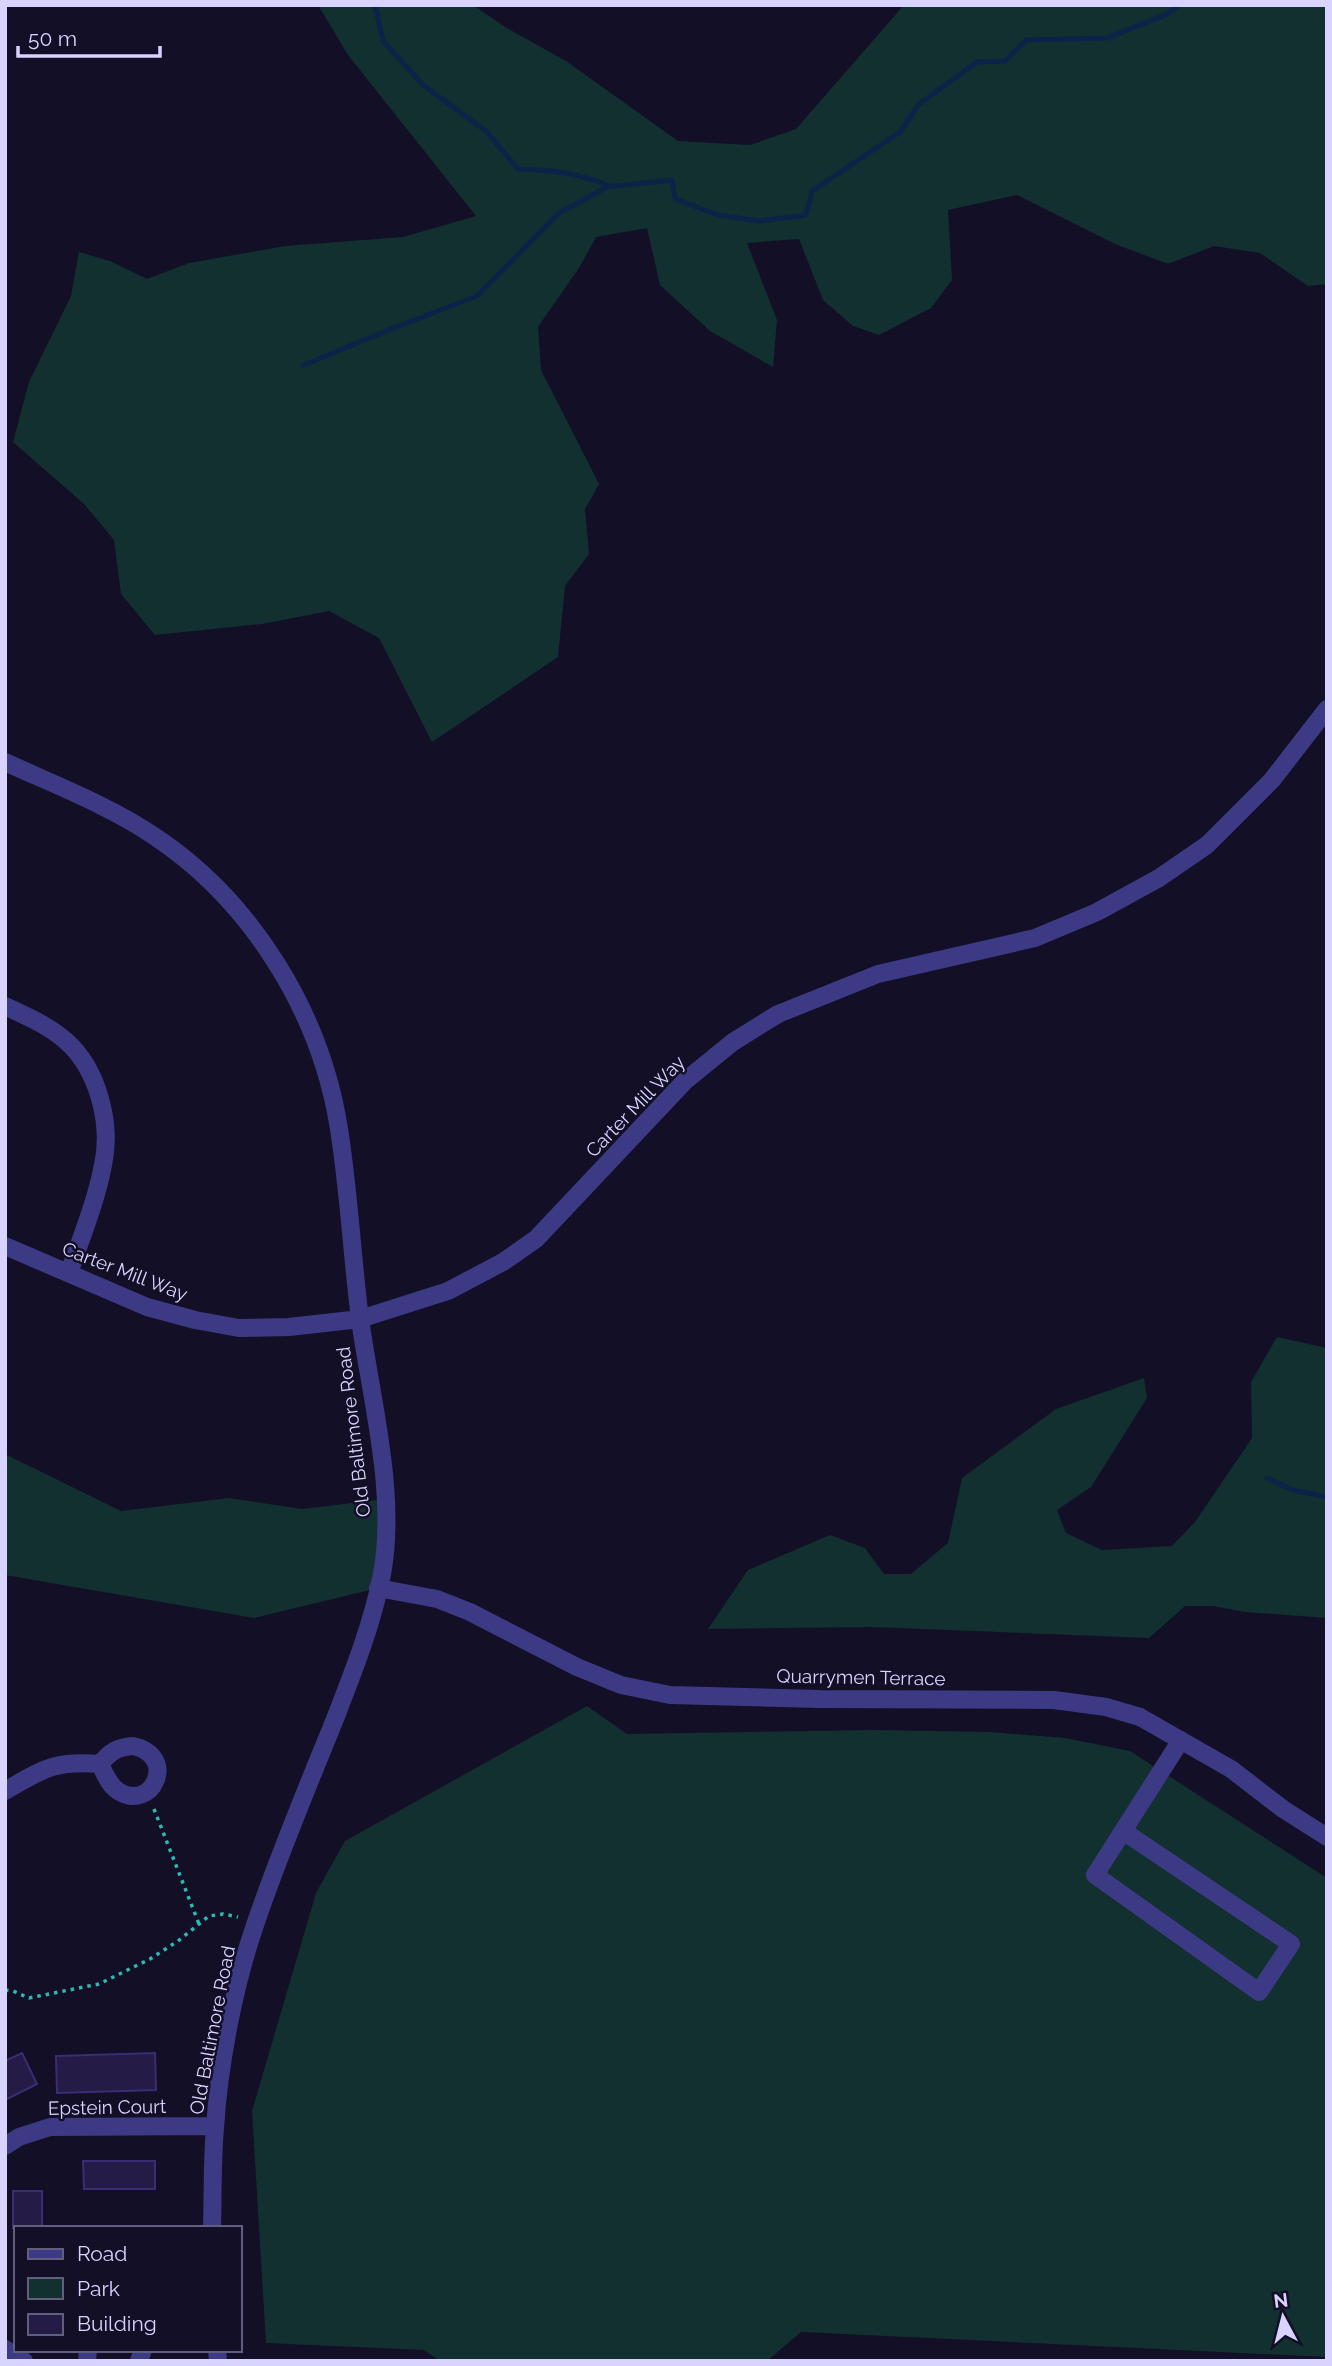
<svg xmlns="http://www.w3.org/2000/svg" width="1332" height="2366" font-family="Raleway,sans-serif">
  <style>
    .green { fill: #12302f }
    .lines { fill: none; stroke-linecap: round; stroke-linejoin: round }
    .stream { stroke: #0c2248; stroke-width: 5 }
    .building { fill: #241b47; stroke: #3b2d73; stroke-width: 2 }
    .path { stroke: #2fb8b0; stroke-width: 3.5; stroke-dasharray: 3.5 5; stroke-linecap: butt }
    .minor { stroke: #3d3a85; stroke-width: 18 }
    .labels { text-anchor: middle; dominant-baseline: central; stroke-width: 5; stroke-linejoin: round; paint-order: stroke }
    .street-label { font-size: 19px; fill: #d9d4ff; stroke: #130f26 }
  </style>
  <rect width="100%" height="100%" fill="#130f26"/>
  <path class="green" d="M318 5H473L505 27 566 61 678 141 750 145 796 129 904 5H1327V284L1308 286 1260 253 1214 246 1168 264 1115 244 1017 195 948 210 952 280 931 308 879 335 853 326 823 300 799 239 747 243 777 320 773 367 710 331 660 285 647 228 596 237 579 268 538 327 541 370 599 484 585 509 589 554 565 586 558 657 432 742 379 638 329 611 262 624 155 635 121 594 114 540 84 504 13 442 29 382 71 296 79 252 110 261 147 279 189 263 285 246 403 237 476 216 348 55Z
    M1277 1337 1327 1348V1618L1245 1612 1213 1606H1185L1149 1638 872 1627 708 1629 748 1570 830 1535 865 1548 884 1574H911L948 1543 962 1478 1056 1409 1144 1378 1147 1398 1091 1487 1057 1510 1066 1533 1102 1550 1172 1546 1195 1522 1252 1438 1251 1382Z
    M5 1454 121 1511 229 1498 302 1509 385 1499 378 1588 254 1618 5 1575Z
    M587 1706 627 1734 874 1730 990 1732 1065 1738 1130 1751 1327 1878V2357L801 2332 767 2361H440L424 2350 266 2343 252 2111 316 1893 345 1841Z"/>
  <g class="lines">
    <path class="stream" d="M375 5 383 41 423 85 486 131 518 169C554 170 576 173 610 186
      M304 365 386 331 477 296 559 213 607 187 672 180 675 199 718 215 759 221 806 215 812 191 900 132 919 104 977 62 1005 61 1026 40 1107 38 1165 15 1180 5
      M1267 1478 1293 1490 1327 1497"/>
  </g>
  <path class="building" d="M22 2053 37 2084 5 2100V2061Z
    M155 2053 156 2090 57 2093 56 2056Z
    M83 2161H155V2189H84Z
    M13 2191H42V2228H13Z"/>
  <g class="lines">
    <path class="path" d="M154 1809 199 1924
      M5 1990 13 1991 29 1998 99 1984 150 1959 178 1941 209 1916 223 1914 238 1917"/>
    <path class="minor" d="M5 762C55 785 108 805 154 836 252 901 321 1013 339 1129 349 1192 352 1256 360 1319 371 1399 397 1494 382 1574 372 1626 352 1675 333 1724 306 1790 278 1857 255 1925 234 1986 219 2064 215 2128 212 2161 213 2195 212 2228
      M5 1006C26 1016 48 1025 66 1041 98 1069 112 1124 103 1165 96 1202 81 1238 69 1273
      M5 1246 147 1307 195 1320 239 1328 289 1327 360 1319 448 1291 503 1262 536 1239 685 1081 733 1042 778 1014 878 974 1035 938 1097 912 1159 878 1207 845 1272 780 1327 709
      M378 1588 437 1599 470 1612 577 1667 621 1685 670 1695 819 1699 1054 1700 1106 1707 1140 1717 1231 1769 1283 1809 1327 1837
      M133 1746C179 1756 152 1813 118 1791 109 1785 105 1774 100 1764 110 1752 117 1747 133 1746Z
      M5 1791C43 1769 55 1760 100 1764
      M1123 1831 1291 1944 1259 1992 1095 1875 1181 1740
      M5 2146 19 2137 50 2127 215 2126
      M5 2349 24 2361
      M217 2350 218 2361
      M87 2361 88 2350
      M139 2361 143 2350"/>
  </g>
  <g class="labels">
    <g class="street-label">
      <text transform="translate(635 1106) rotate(-46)">Carter Mill Way</text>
      <text transform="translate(125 1271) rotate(21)">Carter Mill Way</text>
      <text transform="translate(353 1432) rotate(-97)">Old Baltimore Road</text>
      <text transform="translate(861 1677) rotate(1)">Quarrymen Terrace</text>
      <text transform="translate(212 2030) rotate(-79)">Old Baltimore Road</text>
      <text transform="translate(107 2107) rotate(-1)">Epstein Court</text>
    </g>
  </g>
  <rect width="1332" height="2366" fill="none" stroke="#d9d4ff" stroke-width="14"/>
  <rect x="14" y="2226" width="228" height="126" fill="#130f26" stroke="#625e7d" stroke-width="2"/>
  <rect x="28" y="2249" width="35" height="10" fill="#3d3a85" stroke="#625e7d" stroke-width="2"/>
  <text x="77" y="2261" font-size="21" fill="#d9d4ff">Road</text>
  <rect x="28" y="2278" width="35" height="21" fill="#12302f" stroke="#625e7d" stroke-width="2"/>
  <text x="77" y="2296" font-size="21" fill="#d9d4ff">Park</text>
  <rect x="28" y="2314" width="35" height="21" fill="#241b47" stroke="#625e7d" stroke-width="2"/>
  <text x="77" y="2331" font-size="21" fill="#d9d4ff">Building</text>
  <g transform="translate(1283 2317) rotate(353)" stroke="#130f26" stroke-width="5" paint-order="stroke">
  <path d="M0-5L12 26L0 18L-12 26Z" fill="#d9d4ff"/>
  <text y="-10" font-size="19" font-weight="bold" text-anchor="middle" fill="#d9d4ff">N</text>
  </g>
  <path d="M18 46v10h142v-10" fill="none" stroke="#d9d4ff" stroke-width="3.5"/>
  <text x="28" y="46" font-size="21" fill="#d9d4ff" stroke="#130f26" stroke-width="5" paint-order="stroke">50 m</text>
</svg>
